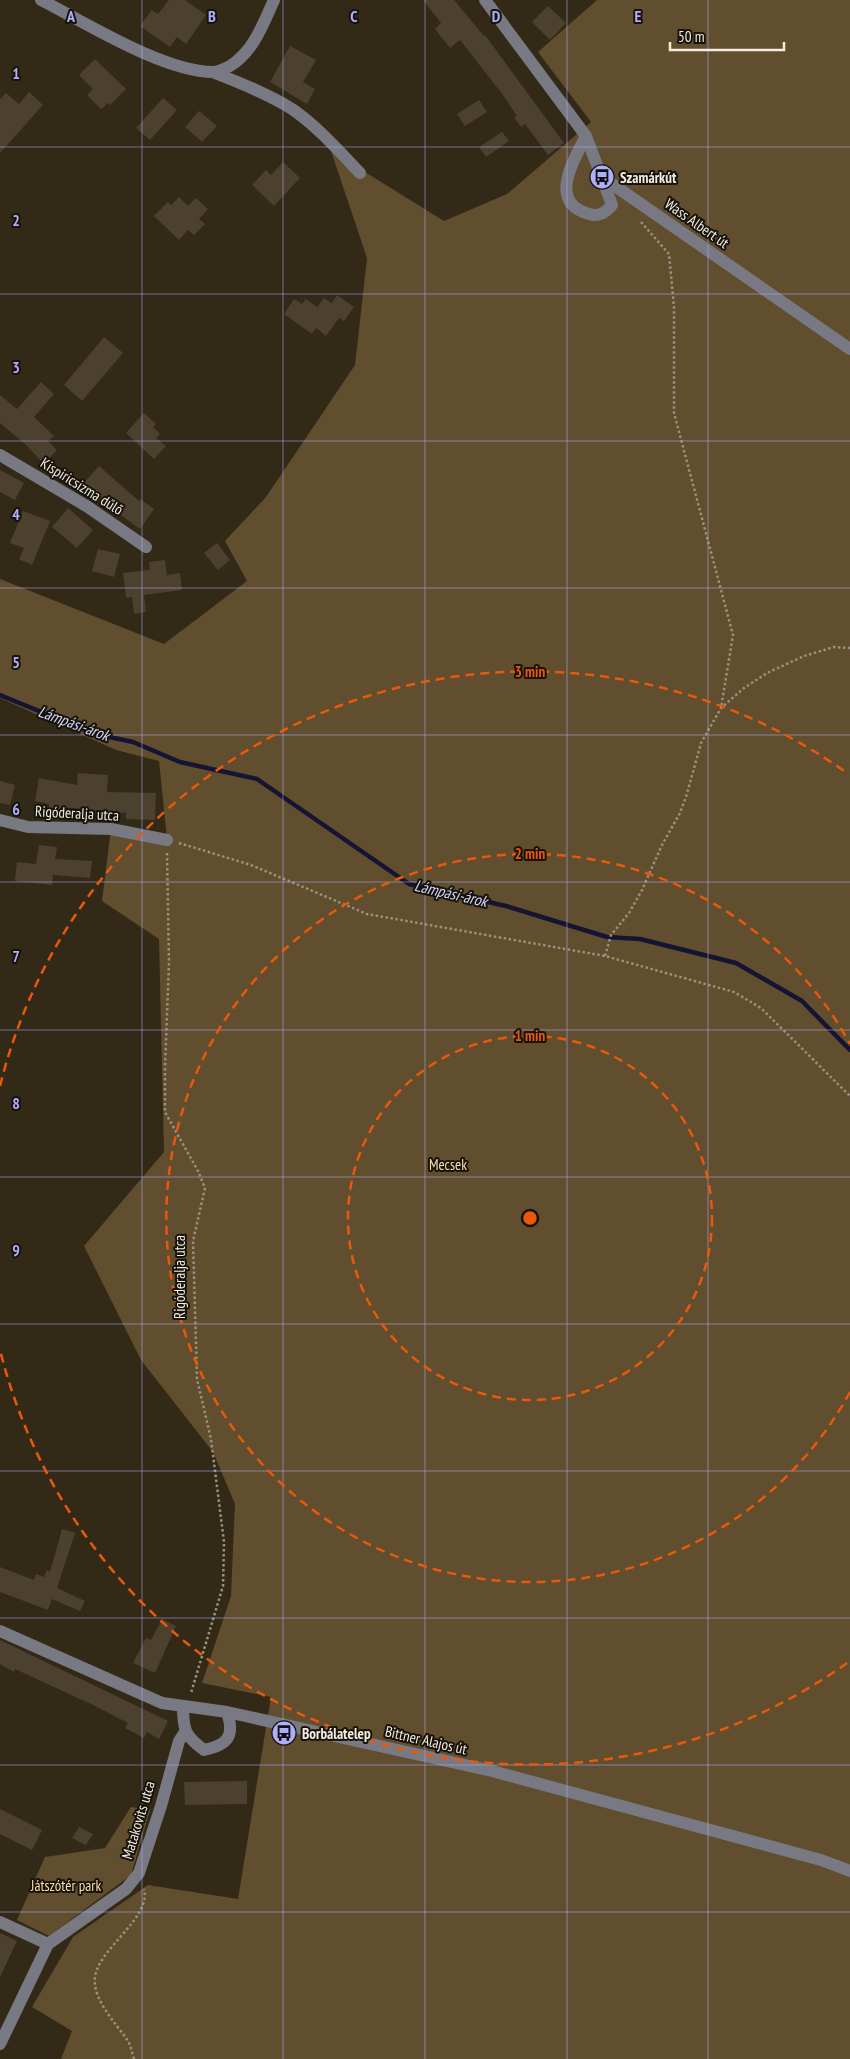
<svg xmlns="http://www.w3.org/2000/svg" width="850" height="2059" font-family="'PT Sans Narrow',sans-serif">
  <style>
    .green { fill: #604e2e }
    .lines { fill: none; stroke-linecap: round; stroke-linejoin: round }
    .stream { stroke: #161434; stroke-width: 4.5 }
    .building { fill: #4c412e }
    .path { stroke: #989081; stroke-width: 2.5; stroke-dasharray: 2.5 2.5; stroke-linecap: butt }
    .minor { stroke: #787982; stroke-width: 12 }
    .grid { fill: none; stroke: #afaefa; stroke-width: 1; stroke-opacity: 0.55 }
    .ring { fill: none; stroke: #e8590c; stroke-width: 2.5; stroke-dasharray: 9 6 }
    .labels { text-anchor: middle; dominant-baseline: central; stroke-width: 4; stroke-linejoin: round; paint-order: stroke }
    .poi-label { font-size: 15px; font-weight: bold; fill: #f3ece1; stroke: #17130b; text-anchor: start }
    .street-label { font-size: 15px; fill: #f3ece1; stroke: #17130b }
    .park-label { font-size: 15px; fill: #fcdfac; stroke: #17130b }
    .water-label { font-size: 16px; font-style: italic; fill: #d5d7ff; stroke: #17130b }
    .grid-label { font-size: 16px; text-anchor: middle; font-weight: bold; fill: #afaefa; stroke: #17130b; stroke-width: 4; stroke-linejoin: round; paint-order: stroke }
    .centre { fill: #e8590c; stroke: #17130b; stroke-width: 2.5 }
    .ring-label { font-size: 15px; text-anchor: middle; font-weight: bold; fill: #e8590c; stroke: #17130b; stroke-width: 4; stroke-linejoin: round; paint-order: stroke }
  </style>
  <rect width="100%" height="100%" fill="#332917"/>
  <path class="green" d="M597 0H850V2059H61L72 2031 32 2007 73 1937 148 1885 238 1899 271 1697 202 1683 231 1596 235 1504 213 1452 141 1360 84 1246 164 1152 159 939 102 901 111 829 167 839 159 761 116 750 0 698V579L164 644 247 581 225 541 266 497 355 365 367 258 331 151 444 221 507 194 591 122 538 52Z
    M131 1807 150 1810 131 1875 49 1936 17 1920 45 1857 105 1848Z"/>
  <g class="lines">
    <path class="stream" d="M0 695 95 734 133 742 180 762 257 779 409 884 506 906 607 937 640 939 736 963 802 1001 850 1050"/>
  </g>
  <path class="building" d="M169 0H185L206 15 186 44 177 37 170 47 140 26 152 10 158 14Z
    M423 0H454L484 36 485 35 564 143 548 155 525 124 521 127 514 117 517 116 503 95 460 40 450 48 435 29 441 23Z
    M548 6 566 23 550 40 532 22Z
    M290 46 316 60 303 82 315 89 307 104 270 82Z
    M95 59 126 89 110 105 108 103 101 109 87 95 93 89 79 75Z
    M29 92 43 105 0 153V99L6 93 19 104Z
    M163 98 177 110 150 140 136 128Z
    M479 100 487 112 465 126 457 114Z
    M199 111 217 126 202 142 185 127Z
    M502 132 509 141 486 157 479 147Z
    M283 162 300 178 274 206 252 185 266 170 271 175Z
    M179 197 188 206 196 198 208 209 199 219 205 224 194 235 188 230 179 240 154 216 168 202 171 205Z
    M337 295 354 307 344 321 339 318 326 336 316 328 312 334 284 314 294 299 302 304 306 299 317 307 324 298 332 303Z
    M104 337 123 353 82 401 64 385Z
    M41 382 54 394 34 417 54 436 48 441 57 450 44 464 26 445 0 423V395L17 409Z
    M144 413 156 424 153 427 160 434 156 438 166 446 154 459 126 433Z
    M99 466 139 501 140 499 154 509 140 529 111 508 109 511 81 486Z
    M0 470 24 483 15 500 0 492Z
    M68 508 93 530 77 548 52 527Z
    M23 511 50 521 32 565 19 559 24 548 10 543Z
    M217 543 230 560 218 570 204 553Z
    M98 549 120 554 114 577 92 571Z
    M165 560 167 575 180 573 182 590 144 595 146 612 134 614 132 597 126 598 123 573 150 570 149 562Z
    M78 773 108 775 107 792 156 793 155 820 126 819V813L61 807 60 813 48 811 49 804 35 801 39 778 77 785Z
    M0 781 15 785 10 805 0 803Z
    M39 845 57 847 55 859 92 861 90 878 53 875 52 885 15 881 17 862 36 864Z
    M62 1529 75 1533 57 1588 85 1601 80 1611 52 1599 48 1610 0 1592V1567L34 1580 36 1574 44 1577 47 1570 50 1572Z
    M162 1619 176 1626 155 1673 133 1663 146 1638 151 1640Z
    M0 1640 168 1721 159 1739 147 1732 144 1738 125 1728 128 1723 93 1705 15 1669 14 1672 0 1664Z
    M247 1781V1804L185 1805 184 1782Z
    M0 1809 42 1830 32 1850 0 1834Z
    M79 1827 93 1834 86 1845 72 1838Z
    M0 1933 17 1941 0 1977Z"/>
  <g class="lines">
    <path class="path" d="M641 222 669 254 674 307V413L733 635 721 708
      M179 843 251 865 367 914 605 956 734 992 761 1008 850 1096
      M167 853 169 963 165 1067V1112L198 1171 205 1188 193 1241 197 1379 211 1439 224 1542 223 1586 191 1693
      M605 956 611 935 629 913 642 890 662 845 680 813 686 797 701 743 721 708 744 688 767 673 804 656 834 647 850 648
      M134 2059C132 2053 131 2046 128 2041 117 2024 92 2000 95 1977 99 1948 152 1917 144 1889"/>
    <path class="minor" d="M41 0C86 23 164 72 213 72 218 72 226 68 230 66 254 51 263 24 274 0
      M485 0 586 136 612 205C605 213 599 217 589 214 547 202 574 160 586 136
      M215 73C240 83 268 94 292 109 317 126 339 151 360 173
      M602 177 850 349
      M0 455 88 507 146 547
      M0 820 28 827 111 829 167 840
      M0 1631 162 1703 227 1712 492 1771 821 1860 850 1871
      M183 1706C183 1730 185 1736 204 1750 228 1745 235 1736 227 1712
      M0 1922 48 1944 126 1889 139 1873 161 1806 179 1741 185 1732
      M0 2044 48 1944"/>
  </g>
  <path class="grid" d="M142 0V2059M283 0V2059M425 0V2059M567 0V2059M708 0V2059M0 147H850M0 294H850M0 441H850M0 588H850M0 735H850M0 882H850M0 1030H850M0 1177H850M0 1324H850M0 1471H850M0 1618H850M0 1765H850M0 1912H850"/>
  <g class="ring">
    <circle cx="530" cy="1218" r="182"/>
    <path d="M850 1392A364 364 0 1 1 850 1044"/>
    <path d="M847 1663A546 546 0 0 1 0 1350M0 1086A546 546 0 0 1 847 773"/>
  </g>
  <defs>
    <symbol id="bus-disc" viewBox="-11 -11 22 22"><circle r="9.5" fill="#afaefa" stroke="#17130b"/><path d="M-5-6H5V4H4V6H2V4H-2V6H-4V4H-5ZM-3.5-4V0h7V-4ZM-3.5 1.2v1.5H-2V1.2ZM2 1.2v1.5H3.5V1.2Z" fill="#111"/></symbol>
  </defs>
  <g fill-rule="evenodd">
    <use href="#bus-disc" x="588" y="163" width="28" height="28"/>
    <use href="#bus-disc" x="270" y="1719" width="28" height="28"/>
  </g>
  <g class="labels">
    <g class="poi-label">
      <text x="620" y="177">Szamárkút</text>
      <text x="302" y="1733">Borbálatelep</text>
    </g>
    <g class="street-label">
      <text transform="translate(697 223) rotate(35)">Wass Albert út</text>
      <text transform="translate(82 486) rotate(32)">Kispiricsizma dűlő</text>
      <text transform="translate(77 813) rotate(3)">Rigóderalja utca</text>
      <text transform="translate(179 1277) rotate(-90)">Rigóderalja utca</text>
      <text transform="translate(426 1740) rotate(13)">Bittner Alajos út</text>
      <text transform="translate(138 1820) rotate(-73)">Matakovits utca</text>
    </g>
    <g class="park-label">
      <text x="448" y="1164">Mecsek</text>
      <text x="66" y="1885">Játszótér park</text>
    </g>
    <g class="water-label">
      <text transform="translate(74 723) rotate(20)">Lámpási-árok</text>
      <text transform="translate(451 893) rotate(13)">Lámpási-árok</text>
    </g>
  </g>
  <g class="grid-label">
    <text x="71" y="22">A</text>
    <text x="212" y="22">B</text>
    <text x="354" y="22">C</text>
    <text x="496" y="22">D</text>
    <text x="638" y="22">E</text>
    <text x="16" y="79">1</text>
    <text x="16" y="226">2</text>
    <text x="16" y="373">3</text>
    <text x="16" y="520">4</text>
    <text x="16" y="668">5</text>
    <text x="16" y="815">6</text>
    <text x="16" y="962">7</text>
    <text x="16" y="1109">8</text>
    <text x="16" y="1256">9</text>
  </g>
  <circle cx="530" cy="1218" r="8" class="centre"/>
  <g class="ring-label">
    <text x="530" y="677">3 min</text>
    <text x="530" y="859">2 min</text>
    <text x="530" y="1041">1 min</text>
  </g>
  <path d="M670 42v8h114v-8" fill="none" stroke="#f3ece1" stroke-width="2.5"/>
  <text x="678" y="42" font-size="15" fill="#f3ece1" stroke="#17130b" stroke-width="4" paint-order="stroke">50 m</text>
</svg>
